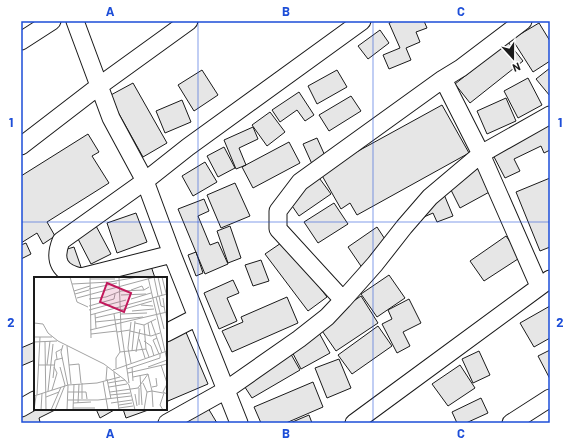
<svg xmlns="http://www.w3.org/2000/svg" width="571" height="444" font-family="Barlow,sans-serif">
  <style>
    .building { fill: #e6e6e6; stroke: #1a1a1a }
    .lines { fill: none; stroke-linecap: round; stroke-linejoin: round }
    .street-casing { stroke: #1a1a1a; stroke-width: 19 }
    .street { stroke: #fff; stroke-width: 17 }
    .grid { fill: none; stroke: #1d4ed8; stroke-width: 1; stroke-opacity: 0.55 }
    .inset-road { fill: none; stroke: #a3a3a3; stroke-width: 1 }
    .view { fill: #c2185b; fill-opacity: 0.15; stroke: #c2185b; stroke-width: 2 }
    .inset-edge { fill: none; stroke: #1a1a1a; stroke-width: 2 }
    .neatline { fill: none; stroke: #1d4ed8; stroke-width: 1.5 }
    .grid-label { font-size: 13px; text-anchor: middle; font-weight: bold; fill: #1d4ed8 }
  </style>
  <rect width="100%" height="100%" fill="#fff"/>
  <path class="building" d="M394 21H424L427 28 416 32 420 42 406 48 411 60 389 69 383 55 400 48 389 23Z
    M539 23 550 41V61L533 72 512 39Z
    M380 30 389 43 368 59 358 46Z
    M508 42 523 61 470 103 455 84Z
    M550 68V96L536 79Z
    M202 70 218 95 194 111 178 85Z
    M337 70 347 87 317 104 308 86Z
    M528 78 542 105 518 118 504 91Z
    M133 83 167 143 143 157 109 96Z
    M299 92 314 115 305 121 297 110 280 122 272 110Z
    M351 96 361 111 329 131 319 115Z
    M506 98 516 121 487 134 477 111Z
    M182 100 191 122 165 133 156 111Z
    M442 105 469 153 357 215 350 203 341 209 320 172Z
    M270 112 285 132 267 146 252 125Z
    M550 123V150L544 153 541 146 514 159 520 171 505 178 491 151Z
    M253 127 258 139 239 148 246 165 236 169 224 140Z
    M88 134 99 152 92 156 109 183 47 222 55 236 43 244 37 233 21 243V176Z
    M317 138 326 158 312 164 303 144Z
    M289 142 300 163 253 188 242 167Z
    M224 147 235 168 218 177 207 156Z
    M205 162 217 182 193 196 182 176Z
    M480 166 493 190 460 208 448 184Z
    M317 175 331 194 299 216 286 197Z
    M550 178V247L540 251 516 192Z
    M235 183 250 216 221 228 207 195Z
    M443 192 453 216 437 222 433 213 417 220Z
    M204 199 209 211 198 216 210 245 218 242 228 264 205 274 178 209Z
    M334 203 348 224 318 243 304 222Z
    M136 213 147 242 117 253 107 223Z
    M95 224 111 254 91 264 76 235Z
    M230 226 241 258 228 263 217 231Z
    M377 227 394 253 365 272 348 247Z
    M506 236 521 257 484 281 470 261Z
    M284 241 327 297 308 311 265 254Z
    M26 243 31 254 21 259V245Z
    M74 247 81 267 71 271 64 250Z
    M196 252 203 273 196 276 188 255Z
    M149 260 155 278H96Z
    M261 260 269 281 253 286 245 265Z
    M389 275 405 298 377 317 361 294Z
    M233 280 239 293 227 298 237 321 219 329 204 293Z
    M361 296 378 323 336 351 318 325Z
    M287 297 298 323 232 352 222 331 243 322 241 317Z
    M409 299 421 323 403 332 410 346 397 353 382 324 392 319 388 310Z
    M550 306V338L534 347 520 323Z
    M378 326 392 346 352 374 338 355Z
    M317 329 330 353 301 369 288 344Z
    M185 330 208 384 168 401 166 397V338Z
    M35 342V360L21 366V348Z
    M288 349 300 370 252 398 239 378Z
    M550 350V379L538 356Z
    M479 351 490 375 473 383 462 359Z
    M339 359 351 388 327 398 315 368Z
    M460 365 475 388 448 406 432 384Z
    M313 382 323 407 286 423H261L254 407Z
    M481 398 488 413 466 423H457L452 412Z
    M208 408 217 423H184Z
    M21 409H57L39 418 40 422 38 423H21Z
    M96 409H116L100 418Z
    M123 409H151L126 418Z
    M309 415 312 423H290Z"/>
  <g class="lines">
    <defs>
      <path id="street" d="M75 21 111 118 145 181 172 254 239 423
        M21 41 52 21
        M443 79 481 154 539 286
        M21 146 99 86 189 21
        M172 254 81 277C60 273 53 261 61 241L145 181 188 147 362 21
        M343 300 278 229V211L300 182 443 79 461 68 523 21
        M166 333 197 317
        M21 408 35 400
        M167 423 226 390 299 339 327 317 343 300 375 264 404 227 430 197 481 154 550 115
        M354 423 550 279
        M511 423 550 398"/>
    </defs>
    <use href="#street" class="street-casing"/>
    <use href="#street" class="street"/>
  </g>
  <path class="grid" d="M198 21V423M373 21V423M21 222H550"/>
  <g transform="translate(34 277)">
    <rect width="133" height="133" fill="#fff"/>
    <path class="inset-road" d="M36 0 43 25 54 30M56 0 57 61M85 0 87 52 95 106M114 0 133 83M120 0 124 19M124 0 128 18M128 0 133 20M56 2H81M38 7 76 5 104 0M55 12 83 6M97 13 108 9 110 13M40 14 56 9M41 17 55 13M87 18 112 17M125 19 127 29 130 30M122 20 130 52M43 21 121 0M129 21 131 35M55 22 72 20 87 14 110 13 115 10M97 22 117 16M107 28 119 29M55 29 80 22 81 17M55 33 92 23M87 33 118 24M98 34 120 32M132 35 133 47M61 37 62 51M80 37 86 75M87 37 113 36M56 38 133 17M61 41 87 35M117 44 128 76M61 45 109 40M97 45 94 71 97 86M0 46 9 47 14 56 24 64 70 87 91 103 95 108 101 133M101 46 110 48 122 42M114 46 116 59M110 48 112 72M56 53 133 35M96 54 117 59 126 56M83 55 96 53M57 57 83 54M0 60H18M123 61 119 63 125 77M105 62 111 81M110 64 117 69 120 79M0 65 23 64M11 65 12 133M29 68 27 75 34 109 33 133M33 69 37 107M98 74 101 44M102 75 106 52M23 82 22 75 28 72M4 88H20M13 88 16 64M35 88 45 87 47 106M127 88 133 106M98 90 99 104M114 90 133 83M82 91V81L86 75 112 72 115 80M93 92 126 81V77M79 93 133 74M80 95 85 133M94 96 133 87M106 98 108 128M99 100 114 97M19 101 21 83 29 81M73 102 77 122M72 103 73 90M69 104 74 133M48 106V122M74 106 91 103M109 106 113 115 110 133M133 107 129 115 133 117M75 110 93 107M118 110 123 109 122 101M105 111V128M18 113 23 96 20 90M14 114 19 67M34 115H52L53 122M76 115 104 111 114 97M113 115 118 114 114 97M101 117 103 129M3 118 6 60M76 118 96 116M0 119 34 108 63 106 86 100M12 120 25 115M34 123H64L97 119M39 126 57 125M44 126 45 107M77 126 98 123M85 128 98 126M119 130 118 114 129 116M39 131H61M85 131 99 129M0 133 2 119M7 133 8 116M17 133 27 110M21 133 31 108 26 90M39 133 40 107M129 133 126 128 130 116"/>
    <path class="view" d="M73 6 97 16 90 35 66 25Z"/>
    <rect width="133" height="133" class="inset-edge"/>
  </g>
  <rect width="571" height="444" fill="none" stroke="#ffffff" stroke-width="44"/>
  <g transform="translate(513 58) rotate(159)" stroke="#ffffff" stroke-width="3" paint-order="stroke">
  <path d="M0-3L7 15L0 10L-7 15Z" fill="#1a1a1a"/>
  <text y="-6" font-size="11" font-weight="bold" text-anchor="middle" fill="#1a1a1a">N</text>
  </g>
  <rect x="22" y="22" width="527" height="400" class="neatline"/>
  <g class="grid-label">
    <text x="110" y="16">A</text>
    <text x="286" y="16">B</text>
    <text x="461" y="16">C</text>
    <text x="11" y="127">1</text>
    <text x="560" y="127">1</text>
    <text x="11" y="327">2</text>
    <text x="560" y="327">2</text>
    <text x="110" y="438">A</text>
    <text x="286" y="438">B</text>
    <text x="461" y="438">C</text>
  </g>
</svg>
